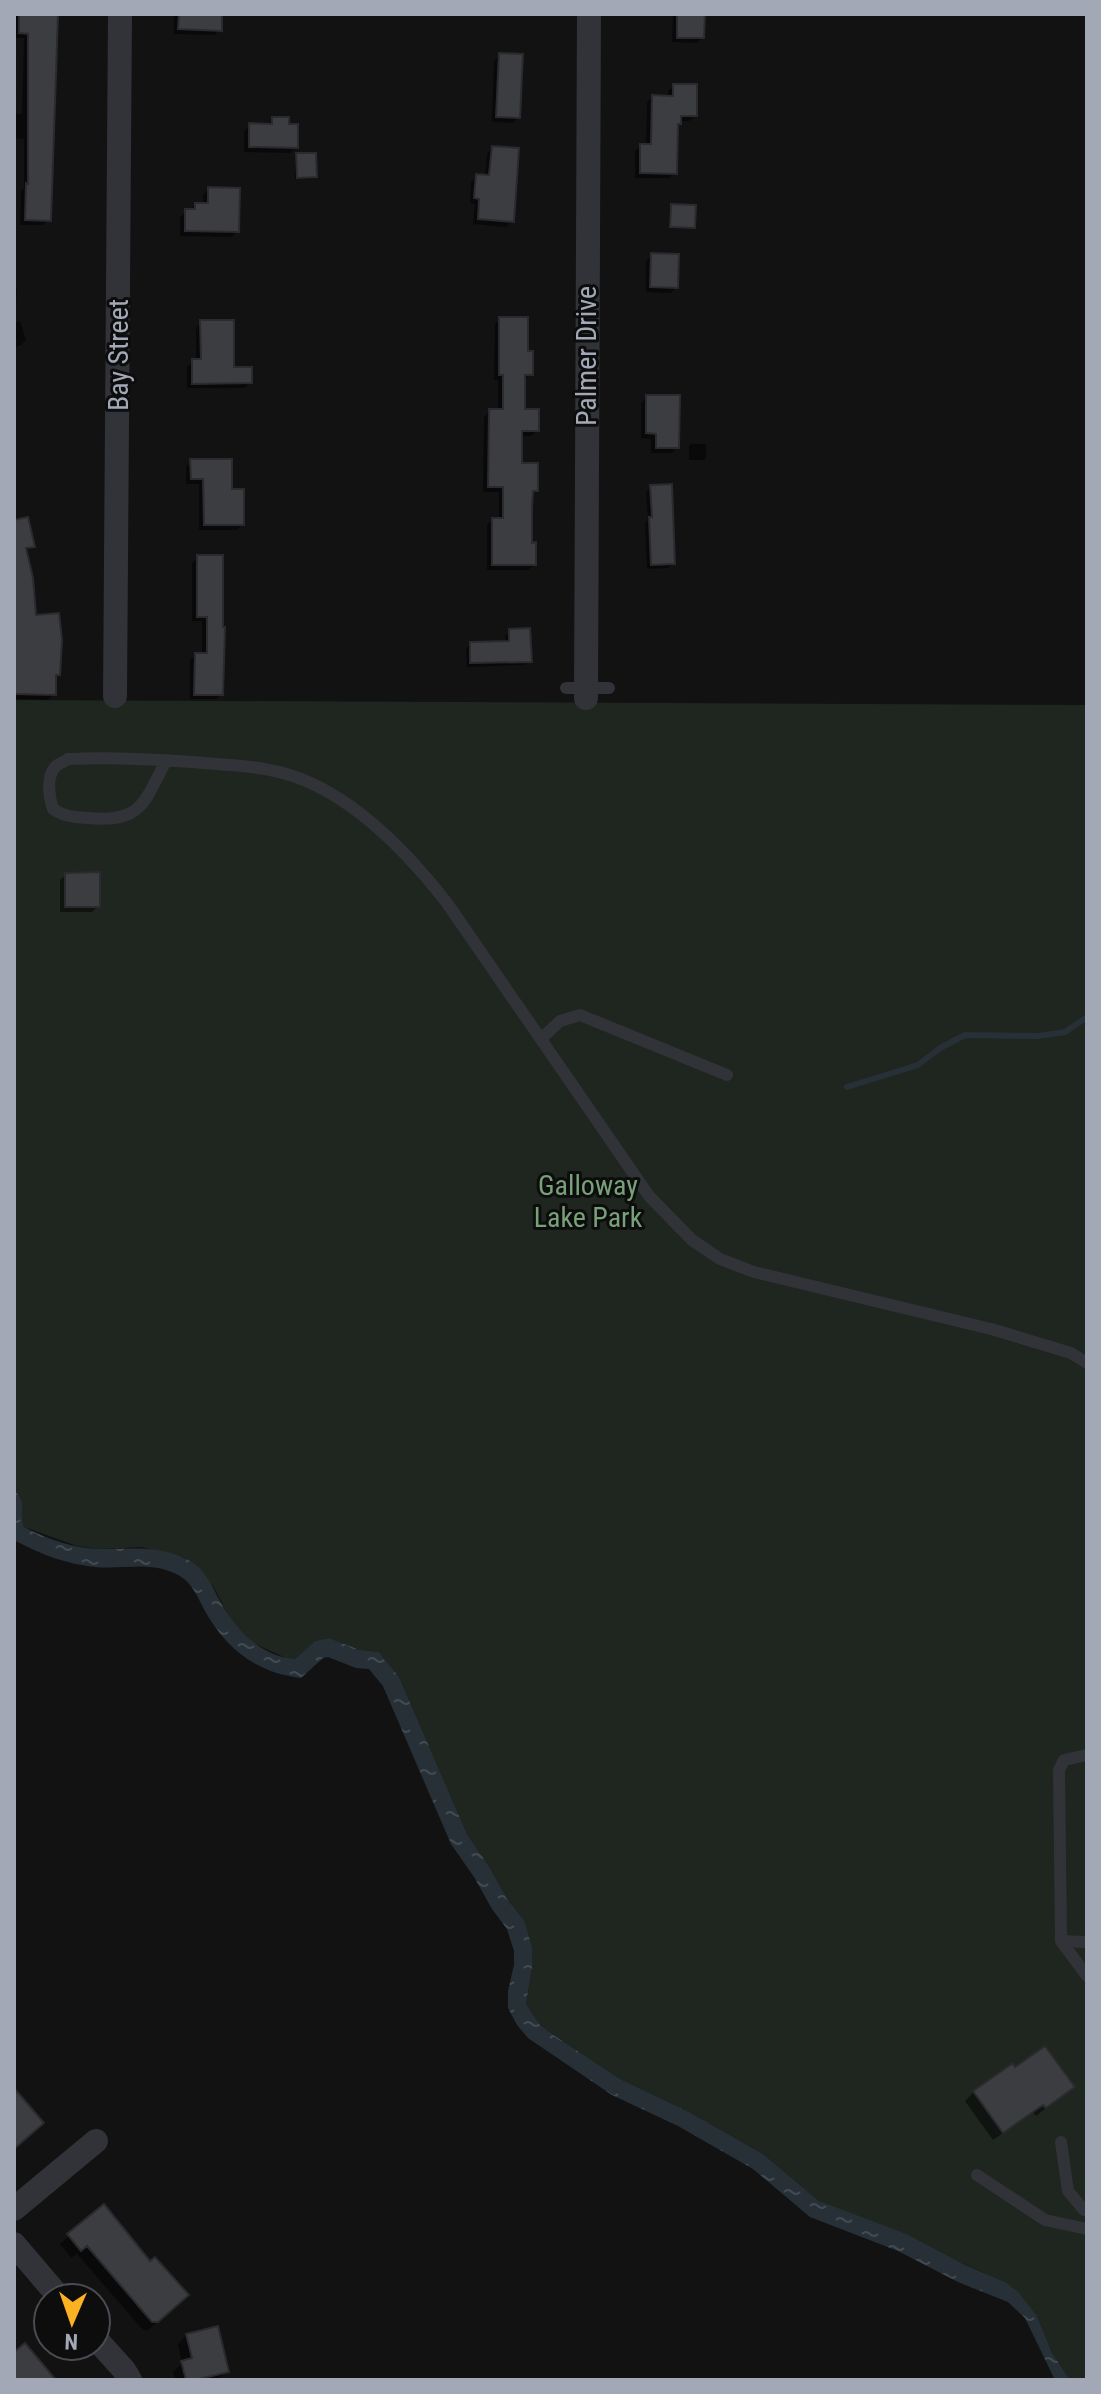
<svg xmlns="http://www.w3.org/2000/svg" width="1101" height="2394" font-family="'Roboto Condensed',sans-serif">
  <style>
    .park { fill: #1e261f }
    .water { fill: url(#water-ripples) }
    .shadow { fill: #0007 }
    .lines { fill: none; stroke-linecap: round; stroke-linejoin: round }
    .stream { stroke: #273037; stroke-width: 6 }
    .building { fill: #3c3d41; stroke: #2b2b2f; stroke-width: 2 }
    .service { stroke: #323338; stroke-width: 12 }
    .minor { stroke: #323338; stroke-width: 24 }
    .labels { text-anchor: middle; dominant-baseline: central; stroke-width: 6; stroke-linejoin: round; paint-order: stroke }
    .street-label { font-size: 28px; fill: #a2a8b5; stroke: #0d0d0e }
    .park-label { font-size: 28px; fill: #78a17a; stroke: #0d0d0e }
  </style>
  <defs>
    <pattern id="water-ripples" width="26" height="14" patternUnits="userSpaceOnUse" patternTransform="scale(2)"><rect width="26" height="14" fill="#273037"/><path d="M2 4q2-2 4 0t4 0M15 11q2-2 4 0t4 0" fill="none" stroke="#434b52"/></pattern>
  </defs>
  <rect width="100%" height="100%" fill="#121213"/>
  <path class="park" d="M14 700 1087 705 1086 2380H1070L1052 2353 1037 2316 1005 2282 819 2201 763 2154 687 2111 620 2079 555 2036 540 2025 526 2004 532 1968 524 1920 507 1899 490 1868 467 1834 399 1677 379 1652 360 1650 329 1638 315 1641 295 1659 286 1658 253 1643 232 1622 213 1586 185 1558 141 1547 99 1549 77 1546 24 1527C19 1514 28 1500 14 1491Z"/>
  <path class="water" d="M14 1491C28 1500 19 1514 24 1527 47 1539 75 1549 101 1549 130 1549 159 1545 186 1559 204 1567 211 1584 220 1601 236 1630 260 1656 295 1659L315 1641 329 1638 360 1650 379 1652 399 1677 467 1834 490 1868 507 1899 524 1920 532 1948V1968L526 2004 540 2025 555 2036 620 2079 687 2111 763 2154 819 2201 906 2234 965 2265 1005 2282 1018 2292 1037 2316 1052 2353 1070 2380H1055L1025 2318 1008 2302 958 2282 898 2251 810 2217 753 2169 678 2126 612 2095 528 2038 517 2025 508 2008V1991L514 1965V1951L507 1929 492 1909 474 1877 451 1844 383 1686 369 1669 356 1668 328 1657 323 1658 301 1678C257 1673 226 1649 205 1611 198 1598 193 1584 180 1576 151 1560 125 1570 95 1567 66 1564 40 1554 14 1540Z"/>
  <path class="shadow" d="M15 14H56L49 220 43 225H20L21 191 24 188V139L14 138V114H22L24 38H15Z
    M174 14H220V30L214 35 174 34Z
    M673 14H703L702 37 697 43 672 42Z
    M500 55 518 117 513 123 492 122 494 61Z
    M674 86 695 116 689 121H679L676 127 675 173 669 178H635V151L641 146H646L647 103 652 97H668V91Z
    M273 119 296 147 290 153 244 152V131L250 125H267Z
    M492 148 512 221 507 227 473 224 475 204 470 203 471 182 477 176 485 177 487 154Z
    M297 155 315 176 313 179H295V158Z
    M209 189 237 231 232 237 180 236V217L196 205H203V195Z
    M672 206 693 227 691 229 669 228V209Z
    M652 255 676 287 671 293 646 292V261Z
    M14 287H17L16 304 14 307Z
    M500 319 526 353 531 374 523 380V411L537 430 531 436H520V465L536 490 531 495 530 545 534 564 529 570H487V525L493 520H499V492H483L484 417 490 411H498V380H494L495 324Z
    M20 321 26 340 21 345 14 348V323Z
    M201 322 232 369 250 383 244 388H187V366L196 361V328Z
    M647 397 677 447 672 453H651V439L641 438V403Z
    M691 444H706V458L704 460H689V446Z
    M191 461 230 491 242 524 237 530H199V484H186V467Z
    M651 487 673 563 668 568 647 569 645 523 648 520 646 492Z
    M14 522 33 546 25 552 35 618 58 674 54 678V694L48 700 14 699Z
    M198 557 221 694 216 699H190V660L196 655H202V621H192V563Z
    M510 631 530 661 525 665 467 667 466 649 470 644 506 643 505 636Z
    M66 875 98 906 92 912H60V880Z
    M1015 2069 1072 2087 1036 2116 1033 2112 993 2140 965 2101 974 2092Z
    M103 2207 177 2304 148 2330H143L77 2254 71 2258 60 2244Z
    M187 2335 226 2371 218 2380H175L173 2372 182 2363 178 2344Z"/>
  <g class="lines">
    <path class="stream" d="M847 1087 918 1065 940 1048 965 1035 1038 1036 1065 1032 1087 1017"/>
  </g>
  <path class="building" d="M19 14H58L51 221 25 220 26 183 28 184V34L19 33Z
    M179 14H222V31L178 29Z
    M677 14H705L704 38H677Z
    M499 53 523 54 520 118 496 117Z
    M673 84H697V116H681V124H678L677 174 640 173V144H651L652 95 673 96Z
    M272 117H289V124H298V148L249 147V123L272 124Z
    M492 146 519 148 514 222 478 219 479 199 474 198 476 174 489 175Z
    M296 153H316L317 177 297 178Z
    M208 187 240 188 239 232 185 231V209H195V203H208Z
    M671 204 696 205 695 228 670 227Z
    M651 253 679 254 678 288 650 287Z
    M499 317H528V351H533V375H525V409H539V431H522V463H538V491H533L532 508V543L536 542V565H492V518H503V487H488L489 409H503V375H499Z
    M200 320H234V367H252V383L192 384V359H201Z
    M646 395H680L679 448H656V434L646 433Z
    M190 459H232V489H244V525H204L203 479H191Z
    M672 484 675 564 651 565 649 517H652L650 485Z
    M28 517 35 547 26 548 33 578 36 615 59 613 62 640 60 675H56V695L14 694V520Z
    M197 555H223V627H225L223 695H194L195 653H207V617H197Z
    M530 628 532 662 470 663V642L509 641V629Z
    M100 872V907H65V873Z
    M1045 2046 1075 2087 1046 2108 1043 2105 1003 2133 973 2091 1013 2063 1015 2067Z
    M14 2088 44 2123 14 2149Z
    M104 2204 150 2261 155 2257 189 2295 158 2322H152L87 2246 81 2251 67 2234Z
    M218 2326 229 2372 195 2380H186L181 2361 192 2358 186 2334Z
    M25 2343 56 2380H14V2352Z"/>
  <g class="lines">
    <path class="service" d="M566 688H609
      M166 761C144 802 142 823 89 818 75 817 65 817 53 809 49 797 46 778 55 767 59 763 64 762 68 759 109 757 150 759 191 762 225 765 260 765 293 776 355 797 408 853 447 903L649 1196 692 1240 720 1259 754 1272 991 1329 1071 1353 1087 1363
      M541 1039 560 1021 580 1015 727 1075
      M1087 1755 1064 1760 1059 1770 1061 1941 1087 1976
      M1061 1941 1087 1942
      M1061 2142 1068 2191 1084 2210
      M977 2175 1045 2220 1087 2229"/>
    <path class="minor" d="M115 696 120 14
      M586 698 589 14
      M14 2209 96 2141
      M14 2244 60 2298
      M96 2339 124 2370 130 2380"/>
  </g>
  <g class="labels">
    <g class="street-label">
      <text transform="translate(118 355) rotate(-90)">Bay Street</text>
      <text transform="translate(586 356) rotate(-90)">Palmer Drive</text>
    </g>
    <g class="park-label">
      <text x="588" y="1185">Galloway<tspan x="588" dy="32">Lake Park</tspan></text>
    </g>
  </g>
  <rect width="1101" height="2394" fill="none" stroke="#a2a8b5" stroke-width="32"/>
  <g transform="translate(72 2322) rotate(182)"><circle r="38" fill="#0d0d0e" stroke="#494b51" stroke-width="2"/>
  <path d="M0-6L14 30L0 20L-14 30Z" fill="#fab122"/>
  <text y="-12" font-size="22" font-weight="bold" text-anchor="middle" fill="#a2a8b5">N</text>
  </g>
</svg>
